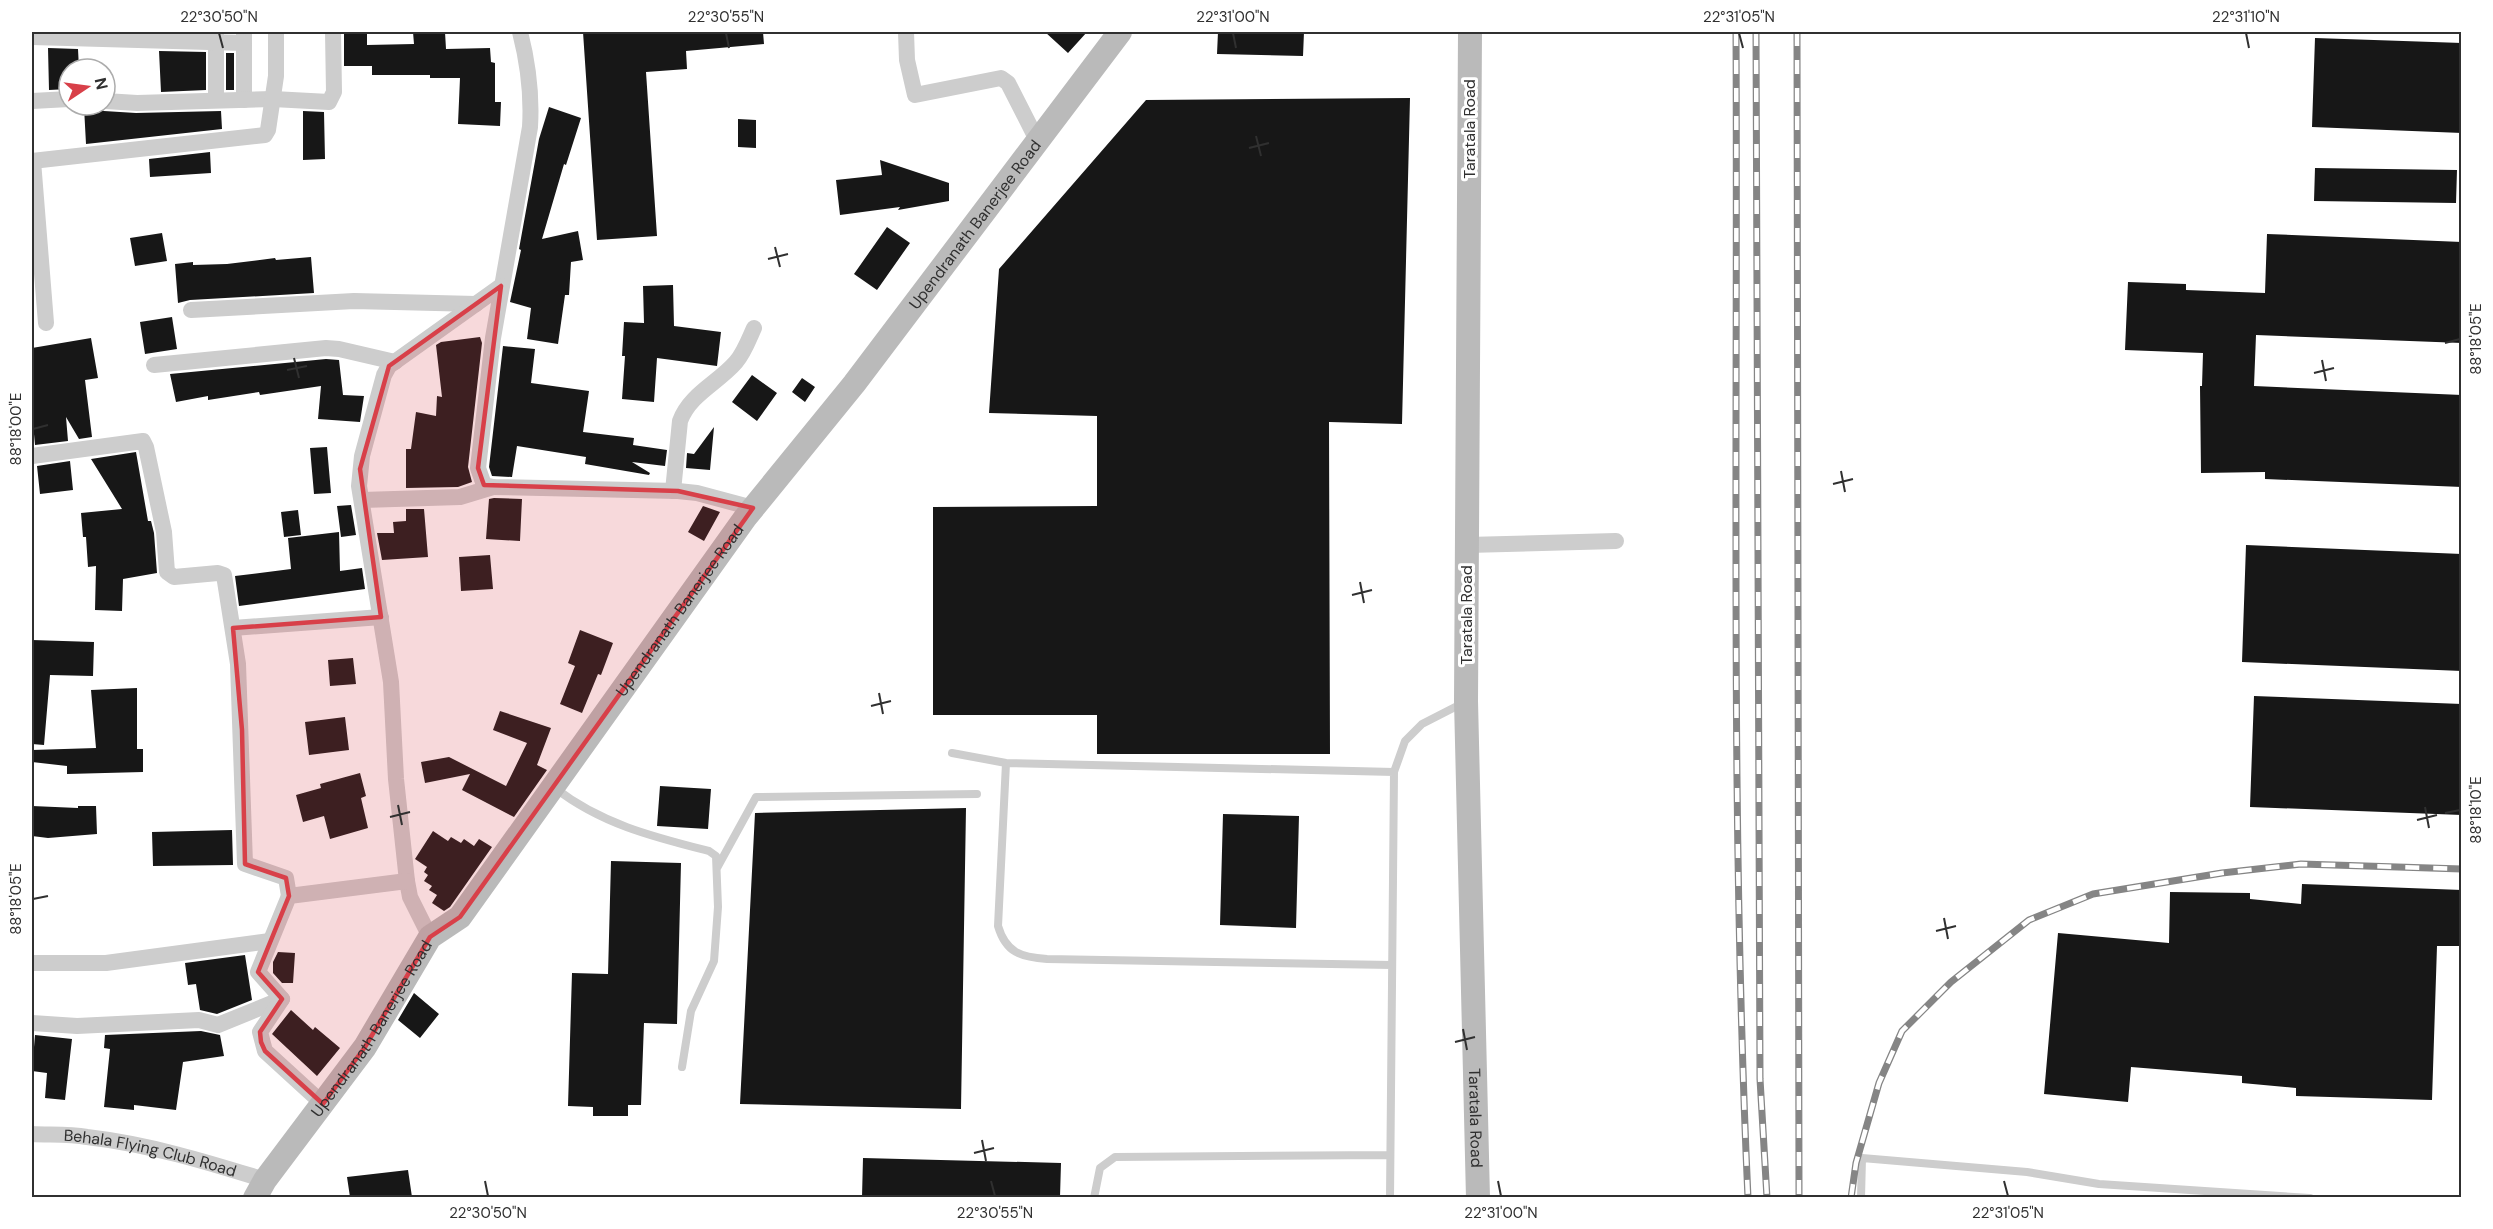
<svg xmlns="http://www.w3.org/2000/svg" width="2493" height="1229" font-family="'DM Sans',sans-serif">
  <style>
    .building { fill: #171717 }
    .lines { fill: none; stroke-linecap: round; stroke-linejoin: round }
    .lane { stroke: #cdcdcd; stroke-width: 8 }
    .street { stroke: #cdcdcd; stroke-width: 16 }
    .secondary { stroke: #bababa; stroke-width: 24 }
    .rail-casing { stroke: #858585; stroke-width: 7 }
    .rail { stroke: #fff; stroke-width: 4.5; stroke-dasharray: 14; stroke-linecap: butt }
    .marked { fill: #d84049; fill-opacity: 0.2; stroke: #d84049; stroke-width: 4.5; stroke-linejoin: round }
    .ticks { fill: none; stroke: #303030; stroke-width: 2 }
    .labels { text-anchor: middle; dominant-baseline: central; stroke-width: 6; stroke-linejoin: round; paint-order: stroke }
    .street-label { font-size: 16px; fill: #303030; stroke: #fff }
    .neatline { fill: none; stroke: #303030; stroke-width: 2 }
    .ticks-label { font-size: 15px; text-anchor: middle; fill: #303030 }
  </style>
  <rect width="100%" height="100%" fill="#fff"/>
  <path class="building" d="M344 32H367V45L414 44 413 32H445L446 49 490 48 491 62 495 63V102H501L500 126 458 124 460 78H430V75H372V66H344Z
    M583 32H763L764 44 686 51 687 69 646 72 657 236 597 240Z
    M1045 32H1087L1068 53Z
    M1218 32H1304L1303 56 1217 54Z
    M2315 38 2462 43V133L2312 127Z
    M48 48 78 49 79 69H69V89L49 90Z
    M159 51 206 52V90L161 92Z
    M226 53H234V90H226Z
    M1410 98 1402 424 1329 422 1330 754H1097V715H933V507L1097 506V416L989 413 999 269 1146 100Z
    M84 107H96L104 111 136 113 221 111 222 129 86 144Z
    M549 107 581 118 566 165 564 164 542 239 578 231 583 260 571 262 569 295H565L558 344 527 339 531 308 510 302 521 250 519 249 539 139Z
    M303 111 324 112 325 159 303 160Z
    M738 119 756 120V148L738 147Z
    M210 152 211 173 150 177 149 159Z
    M880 160 949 183V201L898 210 900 207 840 215 836 180 882 175Z
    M2315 168 2457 170 2456 203 2314 201Z
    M887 227 910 243 877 290 854 274Z
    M162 233 167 261 135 266 130 238Z
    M2267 234 2462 242V343L2256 335 2254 386 2462 395V487L2265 479V472L2201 473 2200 386H2202L2203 353 2125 350 2128 282 2186 284V290L2265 293Z
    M311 257 314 293 190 300 178 303 175 264 193 262V265L227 264 275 258 276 260Z
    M673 285 674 326 721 332 717 366 657 358 654 402 622 399 625 356H622L624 322 644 323 643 286Z
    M172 317 177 349 145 354 140 322Z
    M480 337 482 343 468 467 472 482 458 487 406 488V449H411L416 412 436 416 437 396 442 397 436 345 441 342Z
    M91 338 98 378 85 380 92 437 79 439 66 417 68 441 35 445 32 412V348Z
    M503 346 535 349 531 383 589 391 583 432 634 438 633 445 667 450 665 466 632 462 650 473 649 475 585 464 586 457 517 446 512 477 492 476 489 467Z
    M326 359 339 360 343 395 364 396 360 422 318 419 321 386 260 395 259 392 208 400V396L176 402 170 374Z
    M752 375 777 393 757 421 732 402Z
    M802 378 815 387 805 402 792 392Z
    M714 427 710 470 686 468 687 453 694 454Z
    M327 447 331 493 314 494 310 448Z
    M136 452 148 521H151L154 533 157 573 123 579 122 611 95 610 96 566 88 567 86 537H83L81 513 122 509 91 459Z
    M70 461 73 490 40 494 37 466Z
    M494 498 522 499 520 541 486 539 489 499Z
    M351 505 356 535 341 537 337 506Z
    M703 506 720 512 704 541 688 532Z
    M406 509H424L428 557 382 560 377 533H394L393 522 406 521Z
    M298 510 301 535 284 537 281 512Z
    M339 532 340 571 362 568 365 589 239 606 235 576 291 569 288 538Z
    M2246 545 2462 554V671L2242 662Z
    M490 555 493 589 461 591 459 557Z
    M580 630 613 643 601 675 598 674 582 713 560 704 575 666 568 663Z
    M32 640 94 642 93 676 50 675 44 745 32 744Z
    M353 658 356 684 330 686 328 660Z
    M137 688V749H143V772L67 774V766L32 762V750L96 748 91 690Z
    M2254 696 2462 704V815L2250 807Z
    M500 711 551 728 537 765 547 770 514 817 462 790 470 774 425 783 421 762 449 757 506 786 527 743 493 730Z
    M345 717 349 750 309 755 305 722Z
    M360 773 366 796 361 798 368 828 330 839 324 816 303 822 296 795 321 788 320 784Z
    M660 786 711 789 708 829 657 826Z
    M32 806 78 808V806H96L97 834 48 838 32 836Z
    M966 808 961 1109 740 1104 755 813Z
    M1223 814 1299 816 1296 928 1220 925Z
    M232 830 233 865 153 866 152 832Z
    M433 831 448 841 451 837 461 843 464 839 474 846 479 839 492 847 450 907 444 911 432 903 437 895 429 890 432 886 424 881 428 875 424 872 427 867 415 859Z
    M611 861 681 863 677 1024 644 1023 641 1105H628V1116H593V1107L568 1106 572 973 608 974Z
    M2302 884 2462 890V946H2437L2432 1100 2296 1096V1088L2242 1083V1076L2131 1067 2128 1102 2044 1094 2058 933 2169 943 2170 892 2250 893V899L2301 904Z
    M278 952 295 953 293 983H282L273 973V962Z
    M245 955 252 1000 217 1014 200 1010 196 984 188 985 185 963Z
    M414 993 439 1014 420 1038 398 1020Z
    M291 1010 313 1030 315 1027 340 1048 317 1076 272 1034Z
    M201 1031 220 1035 224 1056 183 1062 176 1110 134 1105V1110L104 1107 110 1049 104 1048 105 1035Z
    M35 1035 72 1039 65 1100 45 1098 47 1073 32 1071Z
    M863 1158 1061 1163 1060 1197H862Z
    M408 1170 412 1197H350L347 1177Z"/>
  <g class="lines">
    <path class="lane" d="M952 753 1006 763 1394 772
      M1006 763 998 926C1006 953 1021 957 1047 959L1392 965
      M555 788C601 824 654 837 709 851L716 856 718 907 714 961 691 1011 682 1067
      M717 868 756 797 977 794
      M1094 1198 1100 1168 1115 1157 1390 1155
      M1390 1198 1394 772 1405 741 1422 724 1463 703
      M1861 1198 1862 1158 2027 1172 2099 1184 2310 1198"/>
    <g class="street">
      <path d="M216 32V100"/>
      <path d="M244 32V100"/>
      <path d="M520 32C528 63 532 94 530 127L493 338 478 468 484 485 493 487 678 491 697 493 753 508"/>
      <path d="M906 32 907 60 915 95 1001 78 1008 83 1037 140"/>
      <path d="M32 37 244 43"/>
      <path d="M32 101 69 99"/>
      <path d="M105 101 137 103 273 99 329 102 334 92 333 32"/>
      <path d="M32 161 265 135 268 130 276 76V32"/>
      <path d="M33 161 46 323"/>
      <path d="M191 310 354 301 476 304"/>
      <path d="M154 365 326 348 339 349 395 362"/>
      <path d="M32 456 143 441 146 447 164 532 167 572 174 577 218 573 224 575 238 664 245 864 286 878 289 896"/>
      <path d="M673 491 680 421C690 394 718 383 736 362 744 353 749 339 754 328"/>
      <path d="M362 500 460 497 493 487"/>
      <path d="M1467 545 1616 541"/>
      <path d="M233 628 381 617"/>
      <path d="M430 937 410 897 407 881 396 779 391 682 359 486 362 456 384 375 389 366 501 286"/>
      <path d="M32 963H106L270 941"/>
      <path d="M32 1023 77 1026 199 1020 218 1025 282 999"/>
      <path d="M323 1104 265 1051 260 1032 282 999 258 972 289 896 407 881"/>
      <path id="s1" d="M32 1134C50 1135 69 1134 87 1137 148 1144 207 1162 265 1180"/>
    </g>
    <g class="secondary">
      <path id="s2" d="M1470 32 1466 701 1478 1198"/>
      <path id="s3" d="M255 1198 265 1180 365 1047 430 937 460 917 745 518 854 384 1120 32"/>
    </g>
    <defs>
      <path id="rail" d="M1736 32C1738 420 1730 809 1748 1198
        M1756 32 1760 1079 1767 1198
        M1797 32 1799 1198
        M1851 1198 1856 1163 1879 1083 1902 1031 1951 982 2029 920 2093 894 2222 873 2301 864 2462 869"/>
    </defs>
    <use href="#rail" class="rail-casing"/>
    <use href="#rail" class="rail"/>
  </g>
  <path class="marked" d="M501 286 478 468 484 485 678 491 753 508 460 917 430 937 365 1047 323 1104 265 1051 261 1042 260 1032 282 999 258 972 289 896 286 878 245 864 242 730 233 628 381 617 360 469 389 366Z"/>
  <path class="ticks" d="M219 33 223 48M726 33 729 48M1233 33 1236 48M1739 33 1743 48M2246 33 2249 48M1256 136 1261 156M1249 148 1269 143M775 247 780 267M768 259 788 254M2445 343 2460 339M294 358 299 378M2322 360 2326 381M287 370 307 366M2314 373 2334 368M33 429 48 425M1841 471 1845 492M1833 484 1853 479M1360 582 1364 603M1352 595 1372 590M879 693 883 714M871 706 891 701M398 805 402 825M2425 807 2429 828M2445 813 2460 810M390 817 410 812M2417 820 2437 815M33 899 48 896M1944 918 1948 939M1936 931 1956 926M1463 1029 1467 1050M1455 1042 1475 1037M982 1140 986 1161M974 1153 994 1148M485 1181 488 1196M991 1181 995 1196M1498 1181 1501 1196M2004 1181 2008 1196"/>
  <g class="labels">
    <g class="street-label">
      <text transform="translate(1469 129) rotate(-90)">Taratala Road</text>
      <text stroke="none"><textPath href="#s3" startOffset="1214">Upendranath Banerjee Road</textPath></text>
      <text stroke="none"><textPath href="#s3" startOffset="728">Upendranath Banerjee Road</textPath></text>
      <text transform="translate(1466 615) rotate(-90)">Taratala Road</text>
      <text stroke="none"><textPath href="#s3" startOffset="206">Upendranath Banerjee Road</textPath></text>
      <text stroke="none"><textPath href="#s2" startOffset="1086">Taratala Road</textPath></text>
      <text stroke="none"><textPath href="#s1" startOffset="120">Behala Flying Club Road</textPath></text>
    </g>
  </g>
  <rect width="2493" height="1229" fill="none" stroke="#ffffff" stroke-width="66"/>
  <g transform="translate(87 87) rotate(77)"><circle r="28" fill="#ffffff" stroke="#acacac" stroke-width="1.5"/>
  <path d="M0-4.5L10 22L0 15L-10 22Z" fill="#d84049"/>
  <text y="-9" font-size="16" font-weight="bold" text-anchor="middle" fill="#303030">N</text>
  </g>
  <rect x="33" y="33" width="2427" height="1163" class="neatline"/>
  <g class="ticks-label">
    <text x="219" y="22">22°30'50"N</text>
    <text x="726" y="22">22°30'55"N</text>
    <text x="1233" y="22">22°31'00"N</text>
    <text x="1739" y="22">22°31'05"N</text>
    <text x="2246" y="22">22°31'10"N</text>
    <text transform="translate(2476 339) rotate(-90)" y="5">88°18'05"E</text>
    <text transform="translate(16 429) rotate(-90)" y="5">88°18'00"E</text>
    <text transform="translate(2476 810) rotate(-90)" y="5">88°18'10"E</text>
    <text transform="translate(16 899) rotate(-90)" y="5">88°18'05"E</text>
    <text x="488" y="1218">22°30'50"N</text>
    <text x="995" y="1218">22°30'55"N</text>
    <text x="1501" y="1218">22°31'00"N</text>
    <text x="2008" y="1218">22°31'05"N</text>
  </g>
</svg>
